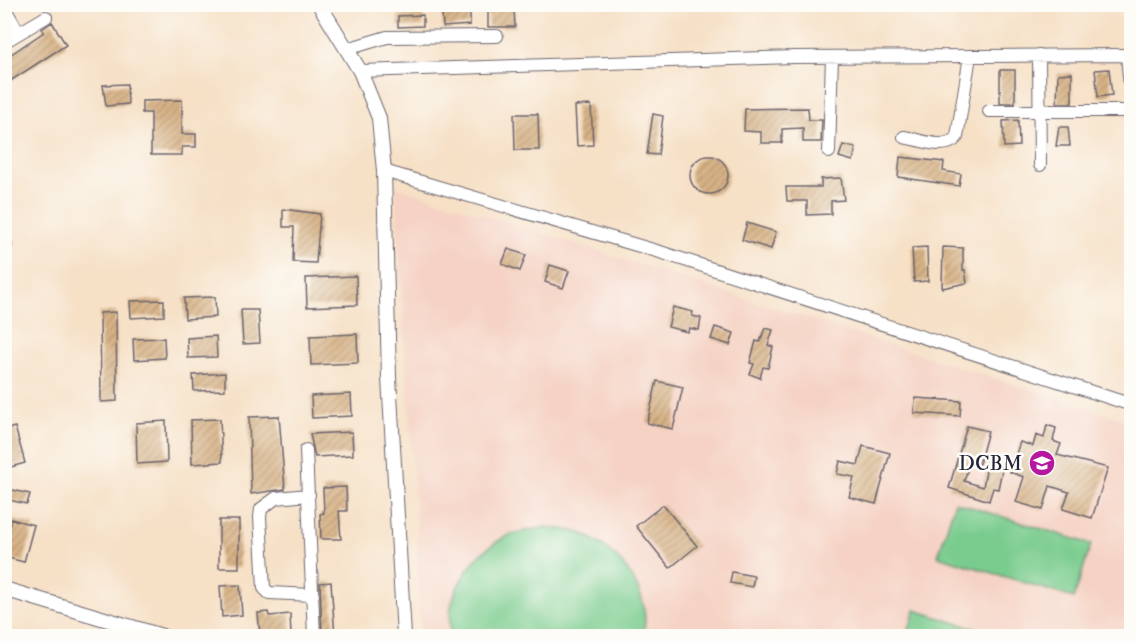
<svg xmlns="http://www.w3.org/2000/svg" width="1136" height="641" font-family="'IM FELL Double Pica',serif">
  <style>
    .built { fill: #f5d2c3 }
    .grass { fill: #7acc8e; stroke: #4e7764; stroke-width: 1.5 }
    .building { fill: url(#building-hatch) }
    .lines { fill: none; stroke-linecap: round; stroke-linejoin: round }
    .minor-casing { stroke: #6c646c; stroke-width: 14 }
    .tertiary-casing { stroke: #6c646c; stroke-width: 16 }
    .minor { stroke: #fff; stroke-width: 12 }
    .tertiary { stroke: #fff; stroke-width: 14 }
    .labels { text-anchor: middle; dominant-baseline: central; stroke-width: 5; stroke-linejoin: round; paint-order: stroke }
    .poi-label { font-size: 20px; fill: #22223b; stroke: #fdfcf7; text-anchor: end }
  </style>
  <defs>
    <pattern id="building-hatch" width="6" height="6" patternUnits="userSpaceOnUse" patternTransform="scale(1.5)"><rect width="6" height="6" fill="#d8b386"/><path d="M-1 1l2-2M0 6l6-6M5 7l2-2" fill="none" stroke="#af916f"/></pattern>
  </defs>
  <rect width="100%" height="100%" fill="#fdfcf7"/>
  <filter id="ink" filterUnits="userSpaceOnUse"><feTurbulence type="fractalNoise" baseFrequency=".0167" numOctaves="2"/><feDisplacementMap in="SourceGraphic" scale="12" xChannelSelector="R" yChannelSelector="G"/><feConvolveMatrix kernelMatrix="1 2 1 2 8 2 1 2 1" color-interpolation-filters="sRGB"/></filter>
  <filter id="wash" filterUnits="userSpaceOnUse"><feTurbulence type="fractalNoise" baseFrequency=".008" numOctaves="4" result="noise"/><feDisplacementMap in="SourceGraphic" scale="24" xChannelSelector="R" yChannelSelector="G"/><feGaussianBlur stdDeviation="1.35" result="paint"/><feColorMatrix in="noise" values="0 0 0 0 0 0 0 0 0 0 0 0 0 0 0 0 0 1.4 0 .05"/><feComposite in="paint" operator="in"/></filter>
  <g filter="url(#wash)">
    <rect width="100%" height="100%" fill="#f6e0c6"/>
    <path class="built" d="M395 186 1131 422V636H420L417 535Z"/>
    <path class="grass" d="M955 502 1091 544 1074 598 938 556Z
      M546 527C558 529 573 529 583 534 621 552 653 593 643 636H451C443 596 471 555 505 537 517 531 534 530 546 527Z
      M915 610 998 636H907Z"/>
    <g id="blocks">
      <path class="building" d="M488 9H514L515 27H488Z
        M470 13V25L443 27 442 14Z
        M423 15V26L398 27V16Z
        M52 22 66 45 4 85V59L44 32 42 29Z
        M1109 69 1112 95 1098 97 1095 70Z
        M1000 70H1015V103H1000Z
        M1072 73V103H1057L1058 74Z
        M127 84 128 104 106 106 103 85Z
        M182 100V134H196V147H182V155H151V113H142V101Z
        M591 105 593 145 577 146 575 106Z
        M808 108 809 120H822L821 142H803V128L782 129V143H761V132L744 131 745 109Z
        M514 114H538L539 150H515Z
        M653 114 663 116 658 155 647 154Z
        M1018 120 1019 146 1004 147 1003 121Z
        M1059 127H1068L1070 146H1056Z
        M843 145 856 148 853 161 839 157Z
        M690 175a19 19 0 1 1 38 0a19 19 0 1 1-38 0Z
        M900 157 944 162 943 171 961 174 959 186 898 177Z
        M841 178 844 200 831 201V214L807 215V201H787L786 187H821V179Z
        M283 209 320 214 316 263 293 262 294 227H283Z
        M747 223 776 232 771 249 742 240Z
        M927 247 928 281 914 282 912 248Z
        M943 247 963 248V270H965L967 283 942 288Z
        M508 249 526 255 520 271 502 264Z
        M550 265 569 271 563 288 545 282Z
        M356 276 357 305 307 307 306 278Z
        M215 297 216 317 185 319 184 298Z
        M164 300V316L131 318 130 301Z
        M673 307 693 312 692 316 701 318 699 330 689 328 688 332 668 327Z
        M241 310H258L260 343 243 344Z
        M116 312 117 401 101 402 100 313Z
        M715 327 734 333 730 345 711 339Z
        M765 328 773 330 768 345 773 347 768 368 763 367 760 378 750 374 754 364 750 363 756 341 760 342Z
        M357 334 358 363 311 365 310 336Z
        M216 336 217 357 188 358 187 338Z
        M164 338 165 358 134 360 133 339Z
        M225 373V390L194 391 193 375Z
        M657 381 683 387 673 429 647 423Z
        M351 394 352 416 312 418 311 396Z
        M915 398 961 401 960 416 914 413Z
        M279 416 285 489 251 494 249 417Z
        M220 419 222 462 192 464 191 420Z
        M166 421 167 462 137 464 136 423Z
        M1047 425 1056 428 1053 441 1061 444 1057 455 1108 468 1092 518 1063 509 1069 492 1050 486 1043 510 1016 502 1024 477 1010 472 1020 442 1033 446 1036 435 1044 438Z
        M967 426 988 431 979 464 970 462 964 481 983 487 988 460 1003 465 998 489 993 488 989 501 949 488Z
        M15 427 25 463 4 469V430Z
        M352 432 353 455 315 457 310 434Z
        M863 446 890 453 876 504 849 497 854 477 837 474 840 461 858 465Z
        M346 487 347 511H339L341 539H321L320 514 324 513 323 488Z
        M4 488 30 494 27 504 4 499Z
        M663 505 697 546 670 568 636 526Z
        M11 519 34 525 24 562 4 557Z
        M219 520H239V568H219Z
        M732 572 754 576 752 587 730 583Z
        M331 582 335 636H322L320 583Z
        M240 585 242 615 222 617 220 586Z
        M268 612 269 616 290 614 291 636H260L258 613Z"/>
    </g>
  </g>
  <g filter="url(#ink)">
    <use href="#blocks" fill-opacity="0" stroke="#6c646c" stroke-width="1.5"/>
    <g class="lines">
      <defs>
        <path id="minor" d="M4 7 19 33
          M4 42 46 17
          M347 49 387 37 497 36
          M1039 55 1040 165
          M1127 55 1132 109
          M360 71 794 57 1132 55
          M989 111H1132
          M904 137C921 140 945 151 957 137L970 56
          M829 152 832 57
          M384 171 660 252 1132 405
          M4 243 6 245
          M306 450 314 636
          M309 495 276 498 261 509 260 517 264 588 269 593 313 595"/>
        <path id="tertiary" d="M319 4 360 71 379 118 384 171 389 378 404 636
          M4 589 162 636"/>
      </defs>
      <use href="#minor" class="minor-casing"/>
      <use href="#tertiary" class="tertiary-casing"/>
      <use href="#minor" class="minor"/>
      <use href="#tertiary" class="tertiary"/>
    </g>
  </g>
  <defs>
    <symbol id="university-disc" viewBox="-11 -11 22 22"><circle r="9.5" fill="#b5179e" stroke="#fdfcf7"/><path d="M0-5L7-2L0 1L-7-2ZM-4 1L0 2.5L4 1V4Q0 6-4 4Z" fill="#fff"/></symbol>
  </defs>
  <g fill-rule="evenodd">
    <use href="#university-disc" x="1027" y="448" width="30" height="30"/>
  </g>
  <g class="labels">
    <g class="poi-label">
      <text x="1022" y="463">DCBM</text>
    </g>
  </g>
  <rect width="1136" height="641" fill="none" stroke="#fdfcf7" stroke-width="24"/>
</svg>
